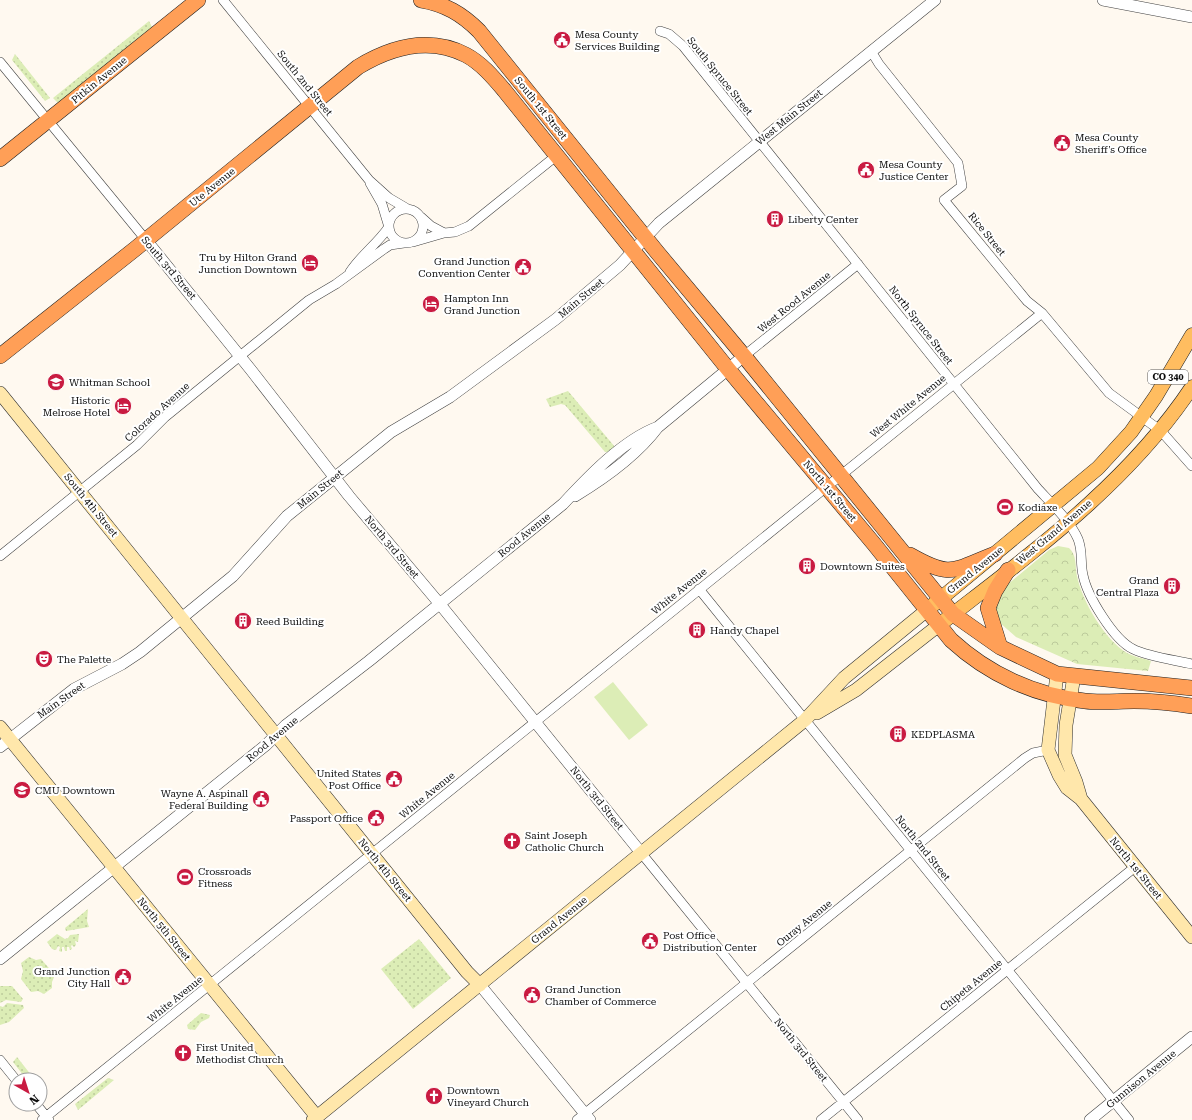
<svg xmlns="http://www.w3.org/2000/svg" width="1192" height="1120" font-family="'Roboto Serif',serif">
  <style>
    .grass { fill: url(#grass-dots) }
    .park { fill: url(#park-crowns) }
    .garden { fill: #dcedb6 }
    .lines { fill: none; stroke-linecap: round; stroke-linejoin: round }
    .minor-casing { stroke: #414141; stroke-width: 10 }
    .tertiary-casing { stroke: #414141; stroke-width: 12 }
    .secondary-casing { stroke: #303030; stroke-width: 14 }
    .primary-casing { stroke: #1f1f1f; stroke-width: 15 }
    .trunk-casing { stroke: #1f1f1f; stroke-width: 16 }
    .minor { stroke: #fff; stroke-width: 9 }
    .tertiary { stroke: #fff; stroke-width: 11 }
    .secondary { stroke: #ffe7ab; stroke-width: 13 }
    .primary { stroke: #ffbd60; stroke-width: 14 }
    .trunk { stroke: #ff9f57; stroke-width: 15 }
    .labels { text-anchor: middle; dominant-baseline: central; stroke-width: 4; stroke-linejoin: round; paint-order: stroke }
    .shield { fill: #fff; stroke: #565656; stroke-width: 1 }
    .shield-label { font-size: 9px; font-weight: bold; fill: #0e0e0e }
    .poi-label { font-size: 10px; fill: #0e0e0e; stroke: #fff; text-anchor: start }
    .street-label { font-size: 10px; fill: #0e0e0e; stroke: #fff }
  </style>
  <defs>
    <pattern id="grass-dots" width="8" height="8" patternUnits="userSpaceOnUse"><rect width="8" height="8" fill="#dcedb6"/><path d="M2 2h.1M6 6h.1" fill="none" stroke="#bcca9b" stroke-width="1.8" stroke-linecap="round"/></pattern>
    <pattern id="park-crowns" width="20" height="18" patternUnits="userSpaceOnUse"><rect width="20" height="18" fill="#dcedb6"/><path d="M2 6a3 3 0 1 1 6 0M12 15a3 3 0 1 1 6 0" fill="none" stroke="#bcca9b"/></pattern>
  </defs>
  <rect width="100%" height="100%" fill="#fff9f0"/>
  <path class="grass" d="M149 21 152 27 58 103 53 98Z
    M15 54 50 98 45 101 12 60Z
    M568 391 615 447 608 452H605L565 405 561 404 550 407 546 399Z
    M88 909 87 921 89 927 66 931 65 928Z
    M57 934 65 939 68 938 70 935 79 934 78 942 75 941 76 945 74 947 72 945 71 946 72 949 70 950 69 947H67V951H65L64 947H62V952L59 951 60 947 58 946 56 950 52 949 47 942Z
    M419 939 451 978 413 1009 381 969Z
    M29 957 36 960 41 959 55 975 52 982V988L44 994 38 991 31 992 21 979 23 971 21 963Z
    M0 986H12L23 999 21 1002 6 1000 0 1003Z
    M7 1003 23 1005 24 1008 9 1022 0 1025V1006L3 1007Z
    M201 1013 210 1015 209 1018 201 1022 195 1030 188 1029 187 1025Z
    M17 1057 35 1080H27L13 1062Z
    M108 1078 114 1080 78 1110 75 1104Z"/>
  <path class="park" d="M1058 546 1069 548C1077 555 1075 566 1077 576 1082 601 1105 640 1127 653 1134 657 1143 658 1151 661L1148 671 1077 664 1016 637 999 622 995 610 1000 594 1007 585 1049 550Z"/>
  <path class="garden" d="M613 682 648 725 629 740 594 697Z"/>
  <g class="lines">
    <defs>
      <path id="minor" d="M223 0 369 180 389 198 406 208
        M660 31 669 34 683 46 1038 489C1052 504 1070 521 1078 539 1083 551 1080 563 1083 575 1087 596 1114 640 1133 649 1149 657 1175 660 1192 664
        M871 51 879 64 958 163 962 186 944 200 1027 301 1042 313 1109 393 1161 431 1192 466
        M0 62 146 240
        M370 183 382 204 388 224
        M389 226a17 17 0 1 1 34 0a17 17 0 1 1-34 0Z
        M421 217 431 226 444 233
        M413 242 444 233 455 232 469 226 556 156
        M350 272C361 255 377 244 388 228
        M744 356 858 264
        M0 556 137 445 165 417 309 300 336 284 384 249 390 245 404 243
        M699 589 1129 1120
        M642 854 858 1120
        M0 1060 16 1080
        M36 1104 49 1120
        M42 1120 1042 313
        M577 1120 1025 758 1033 753 1048 750
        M821 1120 1135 867"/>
      <path id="tertiary" d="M1103 0 1192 17
        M146 240 251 370 349 496 439 603 642 854
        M575 496C605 478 637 455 658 427L744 356
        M0 747 74 689 122 664 140 652 233 576 287 516 391 432 450 397 556 319 620 265 659 223 935 0
        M0 959 266 745 286 725 369 661 563 504C588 477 623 440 658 427
        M480 985 590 1120
        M1090 1120 1192 1037"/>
      <path id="secondary" d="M0 393 467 972 480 985
        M1057 674 1048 750 1059 775 1067 788 1081 799 1192 937
        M1074 676 1066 725 1065 755 1076 782 1081 799
        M817 713 856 690 939 625
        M0 727 317 1117
        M313 1120 805 720 844 678 927 610"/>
      <path id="primary" d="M927 610 1098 468 1131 432 1156 396 1192 335
        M939 625C1030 554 1127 485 1192 387"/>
      <path id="trunk" d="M421 0C445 4 462 14 479 31L657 252 744 356 953 614 1000 647 1057 674 1192 688
        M0 159 198 0
        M0 356 135 249 358 67C391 47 429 36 466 55 481 63 493 77 504 90L728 369 874 544 951 640C988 674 1035 696 1085 701 1101 703 1118 701 1134 701 1154 701 1173 703 1192 706
        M910 555C952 579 953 570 995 554
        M1000 647 988 608 995 591 1008 570"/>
    </defs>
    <use href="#minor" class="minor-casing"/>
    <use href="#tertiary" class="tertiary-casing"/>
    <use href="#secondary" class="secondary-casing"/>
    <use href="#primary" class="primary-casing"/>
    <use href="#trunk" class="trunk-casing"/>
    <use href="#minor" class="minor"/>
    <use href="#tertiary" class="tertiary"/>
    <use href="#secondary" class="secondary"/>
    <use href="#primary" class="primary"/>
    <use href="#trunk" class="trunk"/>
  </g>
  <defs>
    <symbol id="civic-disc" viewBox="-11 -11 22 22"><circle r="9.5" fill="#c91b41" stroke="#fff"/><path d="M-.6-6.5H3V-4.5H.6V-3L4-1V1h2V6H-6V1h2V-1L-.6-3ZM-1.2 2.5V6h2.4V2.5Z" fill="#fff"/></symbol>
    <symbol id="building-disc" viewBox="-11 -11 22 22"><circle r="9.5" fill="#c91b41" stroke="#fff"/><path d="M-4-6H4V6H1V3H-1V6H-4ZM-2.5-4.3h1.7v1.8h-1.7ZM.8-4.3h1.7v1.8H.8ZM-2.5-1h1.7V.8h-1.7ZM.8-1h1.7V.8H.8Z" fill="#fff"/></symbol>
    <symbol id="hotel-disc" viewBox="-11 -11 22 22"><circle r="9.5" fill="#c91b41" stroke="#fff"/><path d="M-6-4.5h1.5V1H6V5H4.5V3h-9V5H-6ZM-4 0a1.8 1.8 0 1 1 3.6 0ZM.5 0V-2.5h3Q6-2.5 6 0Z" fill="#fff"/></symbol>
    <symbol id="school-disc" viewBox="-11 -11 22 22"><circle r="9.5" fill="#c91b41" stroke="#fff"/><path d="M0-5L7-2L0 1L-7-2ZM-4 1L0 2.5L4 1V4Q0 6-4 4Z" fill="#fff"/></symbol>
    <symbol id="stadium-disc" viewBox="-11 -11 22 22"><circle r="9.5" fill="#c91b41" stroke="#fff"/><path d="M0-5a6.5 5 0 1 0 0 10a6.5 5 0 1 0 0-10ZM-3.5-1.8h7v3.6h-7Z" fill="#fff"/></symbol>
    <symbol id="theatre-disc" viewBox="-11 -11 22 22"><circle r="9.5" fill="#c91b41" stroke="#fff"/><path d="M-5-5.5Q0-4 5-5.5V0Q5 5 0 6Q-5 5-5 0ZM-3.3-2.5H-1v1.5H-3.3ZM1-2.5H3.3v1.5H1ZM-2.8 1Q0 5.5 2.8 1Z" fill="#fff"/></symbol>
    <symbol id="university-disc" viewBox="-11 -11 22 22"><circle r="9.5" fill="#c91b41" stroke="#fff"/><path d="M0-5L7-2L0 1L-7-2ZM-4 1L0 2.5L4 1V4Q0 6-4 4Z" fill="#fff"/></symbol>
    <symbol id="church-disc" viewBox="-11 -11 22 22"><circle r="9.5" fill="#c91b41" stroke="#fff"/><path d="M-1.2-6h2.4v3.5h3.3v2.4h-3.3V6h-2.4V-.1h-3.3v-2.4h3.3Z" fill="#fff"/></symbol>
  </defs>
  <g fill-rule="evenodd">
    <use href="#civic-disc" x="552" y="30" width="20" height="20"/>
    <use href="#civic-disc" x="1052" y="133" width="20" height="20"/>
    <use href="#civic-disc" x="856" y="160" width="20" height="20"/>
    <use href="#building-disc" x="765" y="209" width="20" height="20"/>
    <use href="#hotel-disc" x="300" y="253" width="20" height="20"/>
    <use href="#civic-disc" x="513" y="257" width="20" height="20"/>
    <use href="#hotel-disc" x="421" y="294" width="20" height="20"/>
    <use href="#school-disc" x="46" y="372" width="20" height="20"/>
    <use href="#hotel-disc" x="113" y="396" width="20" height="20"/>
    <use href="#stadium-disc" x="995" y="497" width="20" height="20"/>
    <use href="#building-disc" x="797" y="556" width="20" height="20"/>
    <use href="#building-disc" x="1162" y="576" width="20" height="20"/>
    <use href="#building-disc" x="233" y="611" width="20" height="20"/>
    <use href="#building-disc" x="687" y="620" width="20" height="20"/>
    <use href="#theatre-disc" x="34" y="649" width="20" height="20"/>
    <use href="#building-disc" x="888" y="724" width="20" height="20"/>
    <use href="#civic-disc" x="384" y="769" width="20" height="20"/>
    <use href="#university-disc" x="12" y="780" width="20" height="20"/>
    <use href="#civic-disc" x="251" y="789" width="20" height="20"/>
    <use href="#civic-disc" x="366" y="808" width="20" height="20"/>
    <use href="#church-disc" x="502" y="831" width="20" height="20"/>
    <use href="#stadium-disc" x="175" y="867" width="20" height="20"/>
    <use href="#civic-disc" x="640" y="931" width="20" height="20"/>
    <use href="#civic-disc" x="113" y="967" width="20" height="20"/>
    <use href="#civic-disc" x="522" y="985" width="20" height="20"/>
    <use href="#church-disc" x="173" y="1043" width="20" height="20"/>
    <use href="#church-disc" x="424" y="1086" width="20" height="20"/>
  </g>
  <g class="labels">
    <rect class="shield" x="1148" y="370" width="40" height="14" rx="3"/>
    <g class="shield-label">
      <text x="1168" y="377">CO 340</text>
    </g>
    <g class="poi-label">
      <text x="575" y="34">Mesa County<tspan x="575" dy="12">Services Building</tspan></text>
      <text x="1075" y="137">Mesa County<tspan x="1075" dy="12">Sheriff's Office</tspan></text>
      <text x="879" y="164">Mesa County<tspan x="879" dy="12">Justice Center</tspan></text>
      <text x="788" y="219">Liberty Center</text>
      <text x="297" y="257" text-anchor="end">Tru by Hilton Grand<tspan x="297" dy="12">Junction Downtown</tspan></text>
      <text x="510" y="261" text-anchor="end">Grand Junction<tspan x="510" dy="12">Convention Center</tspan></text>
      <text x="444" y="298">Hampton Inn<tspan x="444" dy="12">Grand Junction</tspan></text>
      <text x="69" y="382">Whitman School</text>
      <text x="110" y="400" text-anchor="end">Historic<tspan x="110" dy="12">Melrose Hotel</tspan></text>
      <text x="1018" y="507">Kodiaxe</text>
      <text x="820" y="566">Downtown Suites</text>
      <text x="1159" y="580" text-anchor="end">Grand<tspan x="1159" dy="12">Central Plaza</tspan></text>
      <text x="256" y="621">Reed Building</text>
      <text x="710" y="630">Handy Chapel</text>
      <text x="57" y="659">The Palette</text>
      <text x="911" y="734">KEDPLASMA</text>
      <text x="381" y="773" text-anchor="end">United States<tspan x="381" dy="12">Post Office</tspan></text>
      <text x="35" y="790">CMU Downtown</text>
      <text x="248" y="793" text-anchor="end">Wayne A. Aspinall<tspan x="248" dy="12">Federal Building</tspan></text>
      <text x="363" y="818" text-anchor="end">Passport Office</text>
      <text x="525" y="835">Saint Joseph<tspan x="525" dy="12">Catholic Church</tspan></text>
      <text x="198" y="871">Crossroads<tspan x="198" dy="12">Fitness</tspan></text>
      <text x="663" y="935">Post Office<tspan x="663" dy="12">Distribution Center</tspan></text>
      <text x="110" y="971" text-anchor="end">Grand Junction<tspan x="110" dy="12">City Hall</tspan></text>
      <text x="545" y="989">Grand Junction<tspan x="545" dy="12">Chamber of Commerce</tspan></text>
      <text x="196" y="1047">First United<tspan x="196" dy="12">Methodist Church</tspan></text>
      <text x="447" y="1090">Downtown<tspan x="447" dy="12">Vineyard Church</tspan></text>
    </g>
    <g class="street-label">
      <text transform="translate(720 76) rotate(51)">South Spruce Street</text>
      <text transform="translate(99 80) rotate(-39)">Pitkin Avenue</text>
      <text transform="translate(305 83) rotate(51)">South 2nd Street</text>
      <text transform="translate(541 108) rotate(51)">South 1st Street</text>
      <text transform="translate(789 117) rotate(-39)">West Main Street</text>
      <text transform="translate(212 187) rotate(-39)">Ute Avenue</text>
      <text transform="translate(987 234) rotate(51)">Rice Street</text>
      <text transform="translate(169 268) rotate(50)">South 3rd Street</text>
      <text transform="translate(581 298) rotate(-40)">Main Street</text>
      <text transform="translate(794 302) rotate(-39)">West Rood Avenue</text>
      <text transform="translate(921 325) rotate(52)">North Spruce Street</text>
      <text transform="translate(908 406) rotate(-39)">West White Avenue</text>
      <text transform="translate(157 412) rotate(-42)">Colorado Avenue</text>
      <text transform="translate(320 489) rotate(-39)">Main Street</text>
      <text transform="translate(830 491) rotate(50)">North 1st Street</text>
      <text transform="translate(91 505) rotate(51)">South 4th Street</text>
      <text transform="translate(1054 532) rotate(-40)">West Grand Avenue</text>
      <text transform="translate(524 535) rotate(-39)">Rood Avenue</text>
      <text transform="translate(392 547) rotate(50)">North 3rd Street</text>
      <text transform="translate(975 570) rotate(-39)">Grand Avenue</text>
      <text transform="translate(679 591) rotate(-39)">White Avenue</text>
      <text transform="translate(61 700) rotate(-35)">Main Street</text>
      <text transform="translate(272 739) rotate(-40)">Rood Avenue</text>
      <text transform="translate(427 795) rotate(-39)">White Avenue</text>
      <text transform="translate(597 798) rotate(51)">North 3rd Street</text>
      <text transform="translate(923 848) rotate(51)">North 2nd Street</text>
      <text transform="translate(1136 868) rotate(51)">North 1st Street</text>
      <text transform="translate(385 870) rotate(51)">North 4th Street</text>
      <text transform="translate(559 920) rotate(-39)">Grand Avenue</text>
      <text transform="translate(804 923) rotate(-39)">Ouray Avenue</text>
      <text transform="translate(164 929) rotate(51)">North 5th Street</text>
      <text transform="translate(971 985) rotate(-39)">Chipeta Avenue</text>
      <text transform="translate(175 999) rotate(-39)">White Avenue</text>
      <text transform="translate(801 1050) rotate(51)">North 3rd Street</text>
      <text transform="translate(1141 1079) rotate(-39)">Gunnison Avenue</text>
    </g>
  </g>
  <g transform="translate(28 1092) rotate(141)"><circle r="19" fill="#ffffff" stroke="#9f9f9f"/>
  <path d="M0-3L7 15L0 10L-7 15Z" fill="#c91b41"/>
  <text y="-6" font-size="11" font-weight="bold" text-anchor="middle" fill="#0e0e0e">N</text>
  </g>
</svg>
